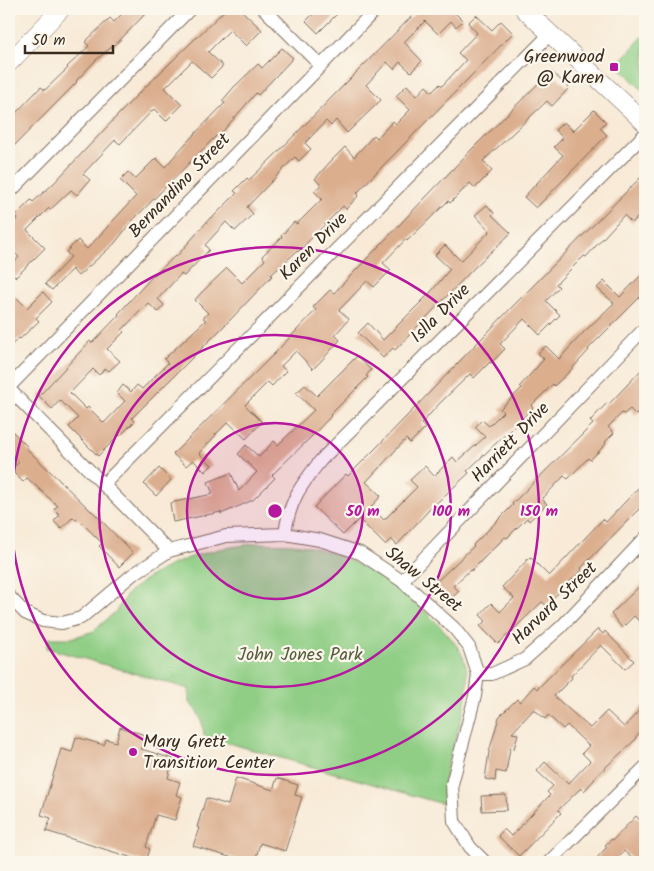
<svg xmlns="http://www.w3.org/2000/svg" width="654" height="871" font-family="Kalam,sans-serif">
  <style>
    .green { fill: #90ce85; stroke: #667c52 }
    .building { fill: #dbae8e }
    .lines { fill: none; stroke-linecap: round; stroke-linejoin: round }
    .minor-casing { stroke: #7d6d5f; stroke-width: 14 }
    .secondary-casing { stroke: #7d6d5f; stroke-width: 19 }
    .minor { stroke: #fff; stroke-width: 12 }
    .secondary { stroke: #fff; stroke-width: 18 }
    .ring { fill: none; stroke: #b5179e; stroke-width: 2.5 }
    .poi-dot { fill: #b5179e; stroke: #fbf7ec; stroke-width: 2 }
    .labels { text-anchor: middle; dominant-baseline: central; stroke-width: 4.5; stroke-linejoin: round; paint-order: stroke }
    .poi-label { font-size: 18px; fill: #3b2a1e; stroke: #fbf7ec; text-anchor: end }
    .street-label { font-size: 18px; fill: #3b2a1e; stroke: #fbf7ec }
    .park-label { font-size: 18px; fill: #545b3d; stroke: #fbf7ec }
    .centre { fill: #b5179e; stroke: #fbf7ec; stroke-width: 2.5 }
    .ring-label { font-size: 15px; text-anchor: middle; font-weight: bold; fill: #b5179e; stroke: #fbf7ec; stroke-width: 4.5; stroke-linejoin: round; paint-order: stroke }
  </style>
  <rect width="100%" height="100%" fill="#fbf7ec"/>
  <filter id="ink" filterUnits="userSpaceOnUse"><feTurbulence type="fractalNoise" baseFrequency=".02" numOctaves="2"/><feDisplacementMap in="SourceGraphic" scale="10" xChannelSelector="R" yChannelSelector="G"/><feConvolveMatrix kernelMatrix="1 2 1 2 8 2 1 2 1" color-interpolation-filters="sRGB"/></filter>
  <filter id="wash" filterUnits="userSpaceOnUse"><feTurbulence type="fractalNoise" baseFrequency=".0096" numOctaves="4" result="noise"/><feDisplacementMap in="SourceGraphic" scale="20" xChannelSelector="R" yChannelSelector="G"/><feGaussianBlur stdDeviation="1.12" result="paint"/><feColorMatrix in="noise" values="0 0 0 0 0 0 0 0 0 0 0 0 0 0 0 0 0 1.4 0 .05"/><feComposite in="paint" operator="in"/></filter>
  <g filter="url(#wash)">
    <rect width="100%" height="100%" fill="#f8ead7"/>
    <path class="green" d="M645 34V93L617 65Z
      M258 543C274 544 292 543 307 546 355 557 395 584 431 617 444 630 462 647 466 666 473 701 451 743 445 777 443 786 443 795 443 804L204 736C203 723 200 711 189 703V689L47 648 49 638H72L94 631 116 611 128 593 149 577 171 565 194 556 219 549Z"/>
    <g id="blocks">
      <path class="building" d="M127 9H150L120 40 96 60 76 81 77 82 9 151V120L41 87 45 90 68 68 67 67 89 46 85 42 110 18 114 22Z
        M226 9H240L262 30 246 46 230 30 208 52 223 66 211 78 192 61 165 88 182 105 166 121 154 109 120 144 115 140 83 174 90 180 77 195 71 190 50 210 49 208 27 230 45 248 16 277 9 271V268L19 257 9 248V228L18 218 16 215 31 200 33 202 53 184 137 95Z
        M318 9H342L318 33 306 21Z
        M419 9H451L463 21 456 27 451 21 438 34 425 21 404 42 422 61 411 72 400 62 394 69 387 62 366 85 381 100 347 133 336 120 331 126 326 121 305 143 311 149 299 161 295 157 247 207 253 214 235 231 226 222 205 245 209 250 184 276 181 274 164 292 158 299 164 305 158 312 148 303 122 330 124 332 107 349 120 361 109 371 105 368 99 375 93 369 70 393 86 409 88 407 104 423 125 401 117 393 123 385 131 392 137 385 142 389 168 363 164 359 206 320 203 318 208 313 195 300 201 293 227 268 242 283 265 260 262 256 282 237 281 236 294 222 297 224 322 199 314 191 321 185 315 179 329 163 345 147 354 157 374 135 377 138 393 121 396 124 410 110 396 96 407 85 417 96 426 86 432 92 440 84 442 86 466 60 458 53 477 33 468 23 476 15 492 30 501 21 513 33 373 176 357 193 359 195 346 209 343 206 298 252 297 251 271 275 272 276 232 318 132 418 135 421 120 436 119 435 98 456 69 427 78 418 60 400 52 409 39 396 90 341 92 343 119 315 118 314 150 279 175 256 176 257 211 217 212 218 237 193 234 191 247 178 249 180 274 156Z
        M282 48 293 58 258 95 256 93 218 137 217 135 132 221 115 243 78 276 72 269 52 290 45 284 71 257 66 252 78 240 87 249 136 196 120 180 128 172 135 179 156 158 165 167 185 144 225 103 222 101 234 87 258 64 262 68Z
        M551 71 569 88 552 106 547 101 483 161 492 171 475 188 470 183 450 203 448 201 407 241 406 239 383 263 391 270 374 287 367 281 339 310 349 319 335 335 340 340 321 361 313 369 296 351 281 366 286 371 272 386 268 382 245 405 262 422 246 439 228 422 216 434 215 433 216 435 199 453 212 465 205 472 193 460 186 466 173 454 277 351 316 310 313 307 330 290 334 293 474 147Z
        M594 110 606 122 600 128 607 135 536 208 524 197 563 155 554 147 563 138 555 130 564 122 573 131Z
        M645 173V210L632 223 624 215 586 257 584 256 556 284 559 287 546 301 560 315 540 335 524 319 500 344 505 349 491 363 490 362 474 378 470 374 440 403 421 424 425 428 410 443 406 439 366 482 381 496 371 507 384 520 417 487 410 480 425 466 434 476 453 457 457 462 485 437 475 427 482 420 489 426 503 412 500 409 522 388 520 386 544 359 538 353 546 346 559 359 584 332 614 303 597 288 604 281 620 297 645 271V292L588 349 589 350 570 371 554 386 553 384 531 406 533 408 467 471 469 473 428 511 397 545 391 539 385 545 359 519 343 535 314 507 346 474 348 476 376 448 512 307Z
        M487 205 494 213 492 215 511 233 475 267 395 350 393 348 383 358 358 333 368 323 383 340 430 293 450 269 435 255 445 245 461 261 490 231 475 215Z
        M43 292 52 302 36 318 39 321 20 339 19 338 9 347V301L14 295 27 308Z
        M357 356 371 370 366 376 368 377 330 415 331 416 312 436 272 475 275 478 253 500 221 514V512L173 522 170 503 213 494 208 482 231 473 239 491 257 472 238 454 246 445 259 457 274 441 278 445 314 410 296 393 305 385 317 396Z
        M645 366V392L641 397 645 401V406L636 415 630 409 624 414 622 413 608 427 614 433 605 442 606 444 590 460 588 458 568 479 564 476 542 499 547 504 529 521 527 518 507 538 505 537 471 571 470 570 453 586 459 591 451 599 435 583 474 546 473 545 513 505 512 504 593 424 590 421 607 403 609 404Z
        M9 428 28 447 26 448 91 511H92L133 553 119 567 99 546 102 543 78 519 76 520 73 517 61 529 54 521 60 515 54 509 58 506 27 478 23 482 11 470 19 462 9 451Z
        M159 468 171 480 156 496 144 484Z
        M645 481V503L581 568 582 570 546 605 542 602 498 644 480 626 486 621 480 615 491 603 500 612 514 598 502 587 530 557 549 576 603 519 606 522Z
        M645 581V627L634 616 622 628 611 614Z
        M598 629 603 634 605 631 634 661 625 669 601 645 571 676 572 678 554 696 590 728 607 711 624 727 645 704V727L635 738 636 739 594 778 595 779 584 791 581 788 558 810 561 813 519 856 498 836 504 829 511 836 550 795 547 792 553 786 537 771 545 762 568 784 590 761 582 753 589 746 567 725 563 729 548 715 545 719 534 709 512 733 518 734 514 749 510 748 506 773 496 771 495 781 485 779 489 752 499 717 517 699 520 702 534 686 537 689Z
        M120 727 145 735 141 749 173 759 168 778 180 782 176 795 182 797 175 820 156 815 146 847 150 849 146 862 46 831 51 818 41 815 61 749 72 752 76 737 104 745 106 739 116 742Z
        M236 778 273 790 277 778 298 785 295 795 302 797 285 851 260 843 255 862H246L193 846 199 828 197 827 206 798 228 805Z
        M506 795 507 810 482 811 481 796Z
        M636 816 645 825V848L640 853 642 856 636 862 624 851 612 862H593L607 847 605 845 612 839 613 840Z"/>
    </g>
  </g>
  <g filter="url(#ink)">
    <use href="#blocks" fill-opacity="0" stroke="#7d6d5f" stroke-width="1"/>
    <g class="lines">
      <defs>
        <path id="minor" d="M264 9 321 66
          M9 193 190 9
          M9 387 376 9
          M9 389 169 551 226 536 285 534 320 540 360 553 402 581 454 628 469 647 478 674 475 696 452 784 454 821 470 847 485 862
          M103 485 550 34
          M285 534C289 501 301 485 321 460L645 134
          M402 581 645 328
          M9 596 25 613 43 621 62 623 81 618 132 575 169 551
          M478 674H492L525 659 561 627 645 538
          M549 862 645 767"/>
        <path id="secondary" d="M524 9 645 123
          M9 63 61 9"/>
      </defs>
      <use href="#minor" class="minor-casing"/>
      <use href="#secondary" class="secondary-casing"/>
      <use href="#minor" class="minor"/>
      <use href="#secondary" class="secondary"/>
    </g>
  </g>
  <circle cx="275" cy="511" r="88" fill="#b5179e" fill-opacity=".12"/>
  <g class="ring">
    <circle cx="275" cy="511" r="88"/>
    <circle cx="275" cy="511" r="176"/>
    <circle cx="275" cy="511" r="264"/>
  </g>
  <g class="poi-dot">
    <rect x="609" y="62" width="10" height="10" rx="2.5"/>
    <circle cx="133" cy="752" r="5"/>
  </g>
  <g class="labels">
    <g class="poi-label">
      <text x="604" y="57">Greenwood<tspan x="604" dy="21">@ Karen</tspan></text>
      <text x="143" y="742" text-anchor="start">Mary Grett<tspan x="143" dy="21">Transition Center</tspan></text>
    </g>
    <g class="street-label">
      <text transform="translate(180 186) rotate(-46)">Bernandino Street</text>
      <text transform="translate(314 247) rotate(-45)">Karen Drive</text>
      <text transform="translate(441 314) rotate(-45)">Islla Drive</text>
      <text transform="translate(511 443) rotate(-46)">Harriett Drive</text>
      <text transform="translate(423 580) rotate(39)">Shaw Street</text>
      <text transform="translate(555 604) rotate(-44)">Harvard Street</text>
    </g>
    <g class="park-label">
      <text x="300" y="655">John Jones Park</text>
    </g>
  </g>
  <circle cx="275" cy="511" r="8" class="centre"/>
  <g class="ring-label">
    <text x="363" y="516">50 m</text>
    <text x="451" y="516">100 m</text>
    <text x="539" y="516">150 m</text>
  </g>
  <rect width="654" height="871" fill="none" stroke="#fbf7ec" stroke-width="30"/>
  <path d="M25 45v8h88v-8" fill="none" stroke="#3b2a1e" stroke-width="2.5"/>
  <text x="32" y="45" font-size="15" fill="#3b2a1e" stroke="#fbf7ec" stroke-width="4" paint-order="stroke">50 m</text>
</svg>
